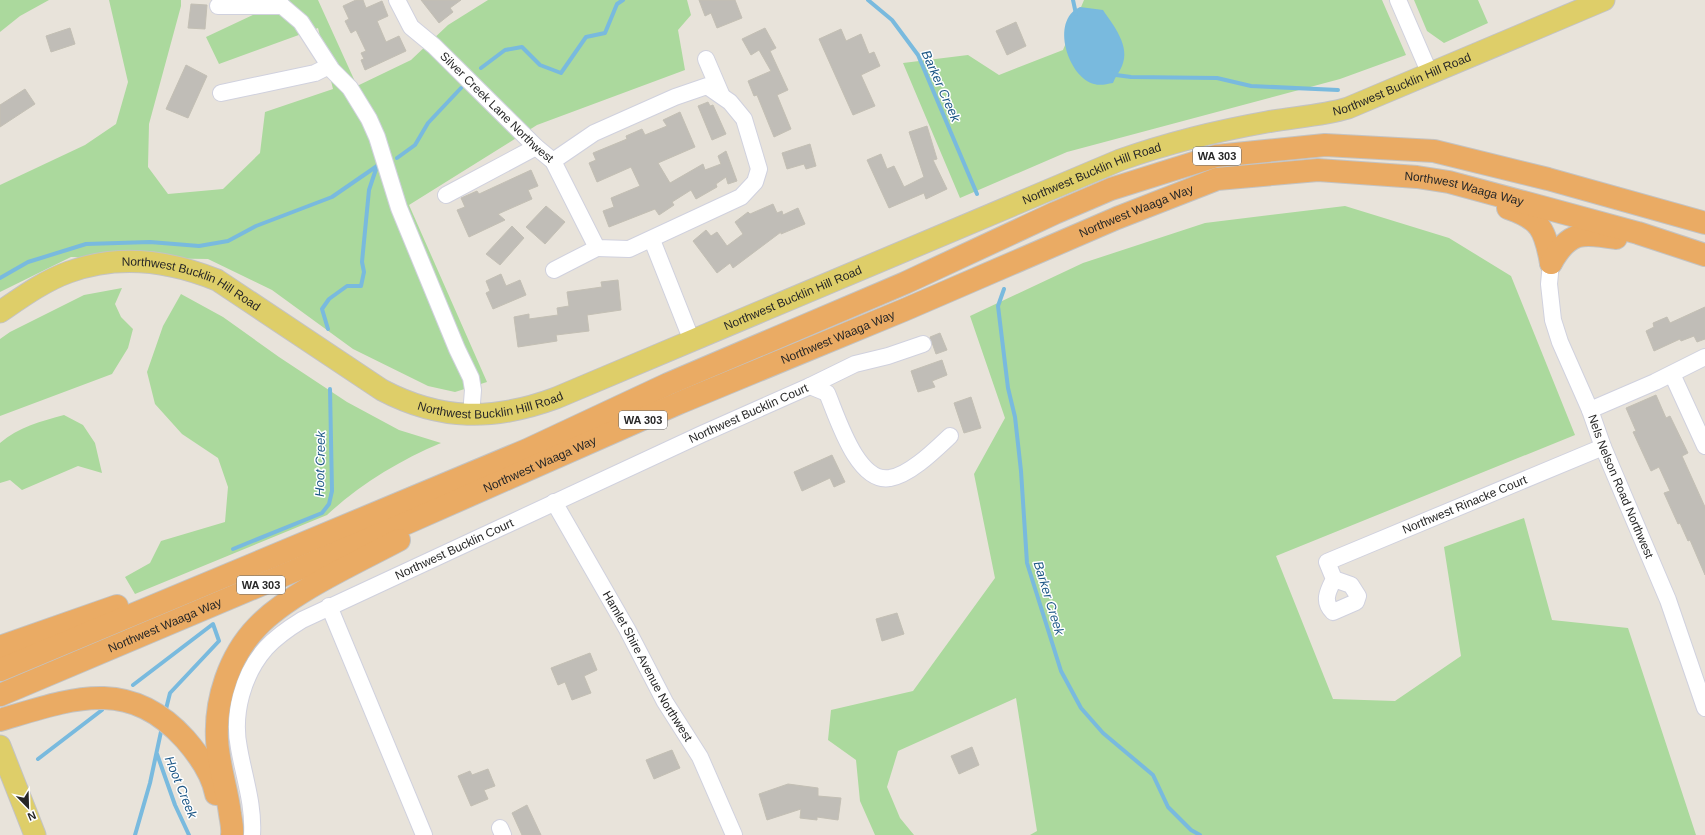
<svg xmlns="http://www.w3.org/2000/svg" width="1705" height="835" font-family="Arial,sans-serif">
  <style>
    .green { fill: #abd99d }
    .water { fill: #79bade }
    .lines { fill: none; stroke-linecap: round; stroke-linejoin: round }
    .stream { stroke: #79bade; stroke-width: 4 }
    .building { fill: #c0bdb7; stroke: #c3bfb4 }
    .minor-casing { stroke: #d0d1de; stroke-width: 18 }
    .major-casing { stroke: #c3c3c3; stroke-width: 23 }
    .highway-casing { stroke: #c3c3c3; stroke-width: 24 }
    .minor { stroke: #fff; stroke-width: 16 }
    .major { stroke: #dece69; stroke-width: 21 }
    .highway { stroke: #eaab64; stroke-width: 22 }
    .labels { text-anchor: middle; dominant-baseline: central; stroke-width: 3; stroke-linejoin: round; paint-order: stroke }
    .shield { fill: #fff; stroke: #686868; stroke-width: 1 }
    .shield-label { font-size: 11px; font-weight: bold; fill: #272727 }
    .street-label { font-size: 12px; fill: #272727; stroke: #fff }
    .water-label { font-size: 13px; font-style: italic; fill: #1d5786; stroke: #fff }
  </style>
  <rect width="100%" height="100%" fill="#e8e3da"/>
  <path class="green" d="M0 0H49L20 16 0 32Z
    M109 0H181V6L149 124 148 167 168 194 223 189 260 153 265 112 333 89 318 28 219 64 206 37 285 0H318L357 86 411 60 448 25 488 0H687L691 15 678 30 685 70 537 125 409 205 487 382 455 392 428 386 353 349 272 290 208 259 71 257 0 292V185L85 145 116 124 128 82Z
    M1084 0H1382L1406 55 1340 79 1067 152 960 198 903 63 968 55 999 75 1063 50Z
    M1414 0H1478L1488 23 1444 43 1427 31Z
    M1345 206 1449 238 1511 276 1575 435 1276 556 1333 699 1395 701 1461 656 1444 547 1524 518 1552 620 1628 628 1696 835H1030L1037 831 1016 698 898 751 887 787 900 818 914 835H875L860 801 856 760 828 740 831 710 913 691 995 578 974 474 1005 418 970 316 1083 263 1205 223Z
    M122 288 115 304 121 317 133 329 128 348 112 374 0 416V339L10 332 84 295Z
    M181 294 223 317 279 357 347 402 399 430 441 443C400 460 359 485 327 515L135 594 125 577 150 563 161 541 225 522 228 487 218 458 182 434 155 404 147 372 163 326Z
    M64 415 83 425 95 443 102 473 78 466 22 490 10 480 0 483V443C18 427 42 421 64 415Z"/>
  <path class="water" d="M1080 7 1103 10C1113 25 1131 46 1122 66 1120 71 1115 77 1113 83 1106 84 1101 86 1094 84 1069 78 1049 21 1080 7Z"/>
  <g class="lines">
    <path class="stream" d="M868 0 892 20 918 55 977 194
      M1073 0 1076 14
      M481 68 505 50 522 47 540 65 561 73 586 37 605 33 617 4 623 0
      M1113 72 1116 75 1131 77 1217 78 1251 86 1338 90
      M397 158 415 145 428 123 461 88
      M0 278 28 262 86 244 150 242 199 246 228 241 256 226 332 197 377 166
      M1004 289 998 306 1008 388 1015 417 1021 471 1027 563 1061 671 1081 708 1103 733 1153 775 1168 807 1191 830 1200 835
      M328 329 322 309 329 299 347 286H361L364 272 362 262 369 190 377 166
      M233 549 322 513 329 504 332 491 330 389
      M133 685 213 624 219 641 170 693 165 713
      M157 754 175 805 189 835
      M38 759 102 710
      M135 835 150 783 162 727"/>
  </g>
  <path class="building" d="M356 0H363L366 8 382 1 388 16 377 21 386 42 399 36 406 51 365 70 361 60 364 59 361 53 366 51 356 30 351 33 345 21 349 19 343 6Z
    M421 0H461L450 8 453 12 439 23Z
    M699 0H735L742 18 717 28 711 13 705 16Z
    M191 4 207 5 205 29 188 28Z
    M1016 22 1026 46 1007 55 996 31Z
    M70 28 75 44 51 52 46 36Z
    M765 28 776 48 770 51 788 90 777 95 791 129 774 137 757 95 754 96 748 81 771 71 759 50 751 55 742 39Z
    M841 29 846 41 861 34 869 54 874 52 880 66 861 75 875 106 853 115 819 39Z
    M186 65 207 76 188 118 166 109Z
    M25 89 35 104 0 127V105Z
    M708 102 710 106 713 105 726 134 712 140 698 106Z
    M680 112 695 147 658 163 670 183 703 164 705 170 721 164 718 156 726 151 737 181 728 184 726 177 716 184 717 187 696 199 691 190 672 202 674 205 659 215 655 209 609 227 603 211 614 207 611 198 640 186 631 167 597 182 589 163 596 160 593 153 627 139 626 136 642 129 645 135 667 126 663 120Z
    M927 126 937 159 933 160 947 189 926 199 924 193 889 208 867 160 881 154 887 169 894 166 904 187 924 177 909 132Z
    M810 144 816 166 806 169 804 164 787 169 782 153Z
    M531 170 538 186 528 190 532 199 498 214 505 220 469 237 457 210 465 207 461 198 477 191 479 194Z
    M773 204 777 213 782 211 783 215 798 208 805 224 781 234V232L733 268 730 263 717 273 693 241 706 230 711 236 717 232 727 246 743 234 735 222 748 212 750 214Z
    M546 206 565 222 545 244 526 227Z
    M512 226 524 238 500 265 486 254Z
    M501 274 506 286 520 280 526 295 493 309 486 293 490 291 486 281Z
    M618 280 621 310 587 315 589 331 556 335 557 341 518 347 514 317 529 314V319L558 315 557 308 569 306 567 292 602 287 601 282Z
    M1705 307V339L1697 342 1694 336 1681 341 1680 339 1654 351 1646 331 1654 327 1653 323 1667 317 1670 323Z
    M940 333 947 350 936 354 930 337Z
    M942 360 947 375 932 381 935 387 918 392 911 371Z
    M1656 395 1666 418 1670 416 1688 453 1682 456 1705 507V575L1690 540 1688 541 1680 523 1678 524 1664 493 1670 491 1659 467 1651 471 1633 432 1636 431 1626 408Z
    M971 397 981 428 964 433 954 403Z
    M832 455 845 482 834 487 830 478 802 491 794 472Z
    M897 613 904 634 882 641 876 619Z
    M590 653 597 670 584 676 591 693 572 700 565 682 558 685 551 668Z
    M972 747 979 765 959 774 951 756Z
    M672 750 680 768 654 779 646 760Z
    M488 769 495 786 484 790 488 799 471 806 458 776 470 771 472 775Z
    M788 784 818 788V796L841 798 838 820 817 817V820L800 818 801 809 767 820 759 794Z
    M527 805 541 835H522L512 813Z"/>
  <g class="lines">
    <defs>
      <g id="minor">
        <path d="M275 0 301 22 332 70 350 88 369 119 377 137 399 208 457 349 471 378 473 390 471 415"/>
        <path id="s1" d="M397 0 411 27 434 46 536 147 553 161 597 248 629 249 741 197 755 182 759 169 744 119 730 102 707 86 675 97 594 133 553 161"/>
        <path d="M1398 0 1430 74"/>
        <path d="M218 6H282"/>
        <path d="M706 59 721 94"/>
        <path d="M221 93 315 73 329 66"/>
        <path d="M446 195 536 147"/>
        <path d="M652 240 692 341"/>
        <path id="s2" d="M1551 263 1549 284 1553 320 1560 342 1590 410 1603 447 1668 600 1705 708"/>
        <path d="M554 270 597 248"/>
        <path d="M1672 374 1705 446"/>
        <path d="M810 386 855 364 888 356 923 344"/>
        <path d="M1590 410 1655 382 1705 357"/>
        <path id="s3" d="M554 502 627 629 665 702 700 757 734 835"/>
        <path id="s4" d="M1334 579 1351 585 1358 596 1356 602 1333 612C1322 601 1328 591 1334 579L1327 562 1603 447"/>
        <path d="M329 606 424 835"/>
        <path d="M500 828 503 835"/>
        <path id="s5" d="M252 835C254 805 244 777 239 748 232 714 243 674 266 648 276 637 289 628 302 620L702 434 810 386 827 393C837 416 857 484 890 478 910 475 935 450 950 436"/>
      </g>
      <g id="major">
        <path id="s6" d="M0 312C22 297 44 281 69 272 118 254 170 261 217 280L382 390C441 421 494 421 556 398L1120 160C1168 143 1216 131 1267 122 1294 117 1321 116 1348 108L1604 0"/>
        <path d="M0 746 35 835"/>
      </g>
      <g id="highway">
        <path d="M1508 208C1541 219 1545 230 1551 263"/>
        <path d="M1551 263C1569 231 1582 232 1616 238"/>
        <path d="M0 647 117 606"/>
        <path d="M0 670 527 450 668 384 905 283 1055 213 1111 189 1216 156 1325 145 1434 151 1548 179 1705 223"/>
        <path id="s7" d="M0 695 400 526 679 403 904 310 1117 218 1217 179 1318 170 1417 177 1449 182 1638 233 1705 255"/>
        <path d="M0 720C71 699 128 676 185 739 199 755 212 773 216 794"/>
        <path d="M232 835C233 828 231 821 230 814 227 789 218 764 217 739 215 700 229 656 257 627 289 593 356 563 399 540"/>
      </g>
    </defs>
    <use href="#minor" class="minor-casing"/>
    <use href="#major" class="major-casing"/>
    <use href="#highway" class="highway-casing"/>
    <use href="#minor" class="minor"/>
    <use href="#major" class="major"/>
    <use href="#highway" class="highway"/>
  </g>
  <g class="labels">
    <g class="shield">
      <rect x="1193" y="147" width="48" height="18" rx="3"/>
      <rect x="619" y="411" width="48" height="18" rx="3"/>
      <rect x="237" y="576" width="48" height="18" rx="3"/>
    </g>
    <g class="shield-label">
      <text x="1217" y="156">WA 303</text>
      <text x="643" y="420">WA 303</text>
      <text x="261" y="585">WA 303</text>
    </g>
    <g class="street-label">
      <text stroke="none"><textPath href="#s6" startOffset="1515">Northwest Bucklin Hill Road</textPath></text>
      <text stroke="none"><textPath href="#s1" startOffset="148">Silver Creek Lane Northwest</textPath></text>
      <text stroke="none"><textPath href="#s6" startOffset="1191">Northwest Bucklin Hill Road</textPath></text>
      <text stroke="none"><textPath href="#s7" startOffset="1571">Northwest Waaga Way</textPath></text>
      <text stroke="none"><textPath href="#s7" startOffset="1235">Northwest Waaga Way</textPath></text>
      <text stroke="none"><textPath href="#s6" startOffset="208">Northwest Bucklin Hill Road</textPath></text>
      <text stroke="none"><textPath href="#s6" startOffset="867">Northwest Bucklin Hill Road</textPath></text>
      <text stroke="none"><textPath href="#s7" startOffset="911">Northwest Waaga Way</textPath></text>
      <text stroke="none"><textPath href="#s6" startOffset="543">Northwest Bucklin Hill Road</textPath></text>
      <text stroke="none"><textPath href="#s5" startOffset="733">Northwest Bucklin Court</textPath></text>
      <text stroke="none"><textPath href="#s7" startOffset="587">Northwest Waaga Way</textPath></text>
      <text stroke="none"><textPath href="#s2" startOffset="237">Nels Nelson Road Northwest</textPath></text>
      <text stroke="none"><textPath href="#s4" startOffset="266">Northwest Rinacke Court</textPath></text>
      <text stroke="none"><textPath href="#s5" startOffset="409">Northwest Bucklin Court</textPath></text>
      <text stroke="none"><textPath href="#s7" startOffset="179">Northwest Waaga Way</textPath></text>
      <text stroke="none"><textPath href="#s3" startOffset="189">Hamlet Shire Avenue Northwest</textPath></text>
    </g>
    <g class="water-label">
      <text transform="translate(941 86) rotate(66)">Barker Creek</text>
      <text transform="translate(320 464) rotate(-89)">Hoot Creek</text>
      <text transform="translate(1049 598) rotate(73)">Barker Creek</text>
      <text transform="translate(181 787) rotate(68)">Hoot Creek</text>
    </g>
  </g>
  <g transform="translate(28 807) rotate(157)" stroke="#ffffff" stroke-width="3" paint-order="stroke">
  <path d="M0-3L7 15L0 10L-7 15Z" fill="#272727"/>
  <text y="-6" font-size="11" font-weight="bold" text-anchor="middle" fill="#272727">N</text>
  </g>
</svg>
